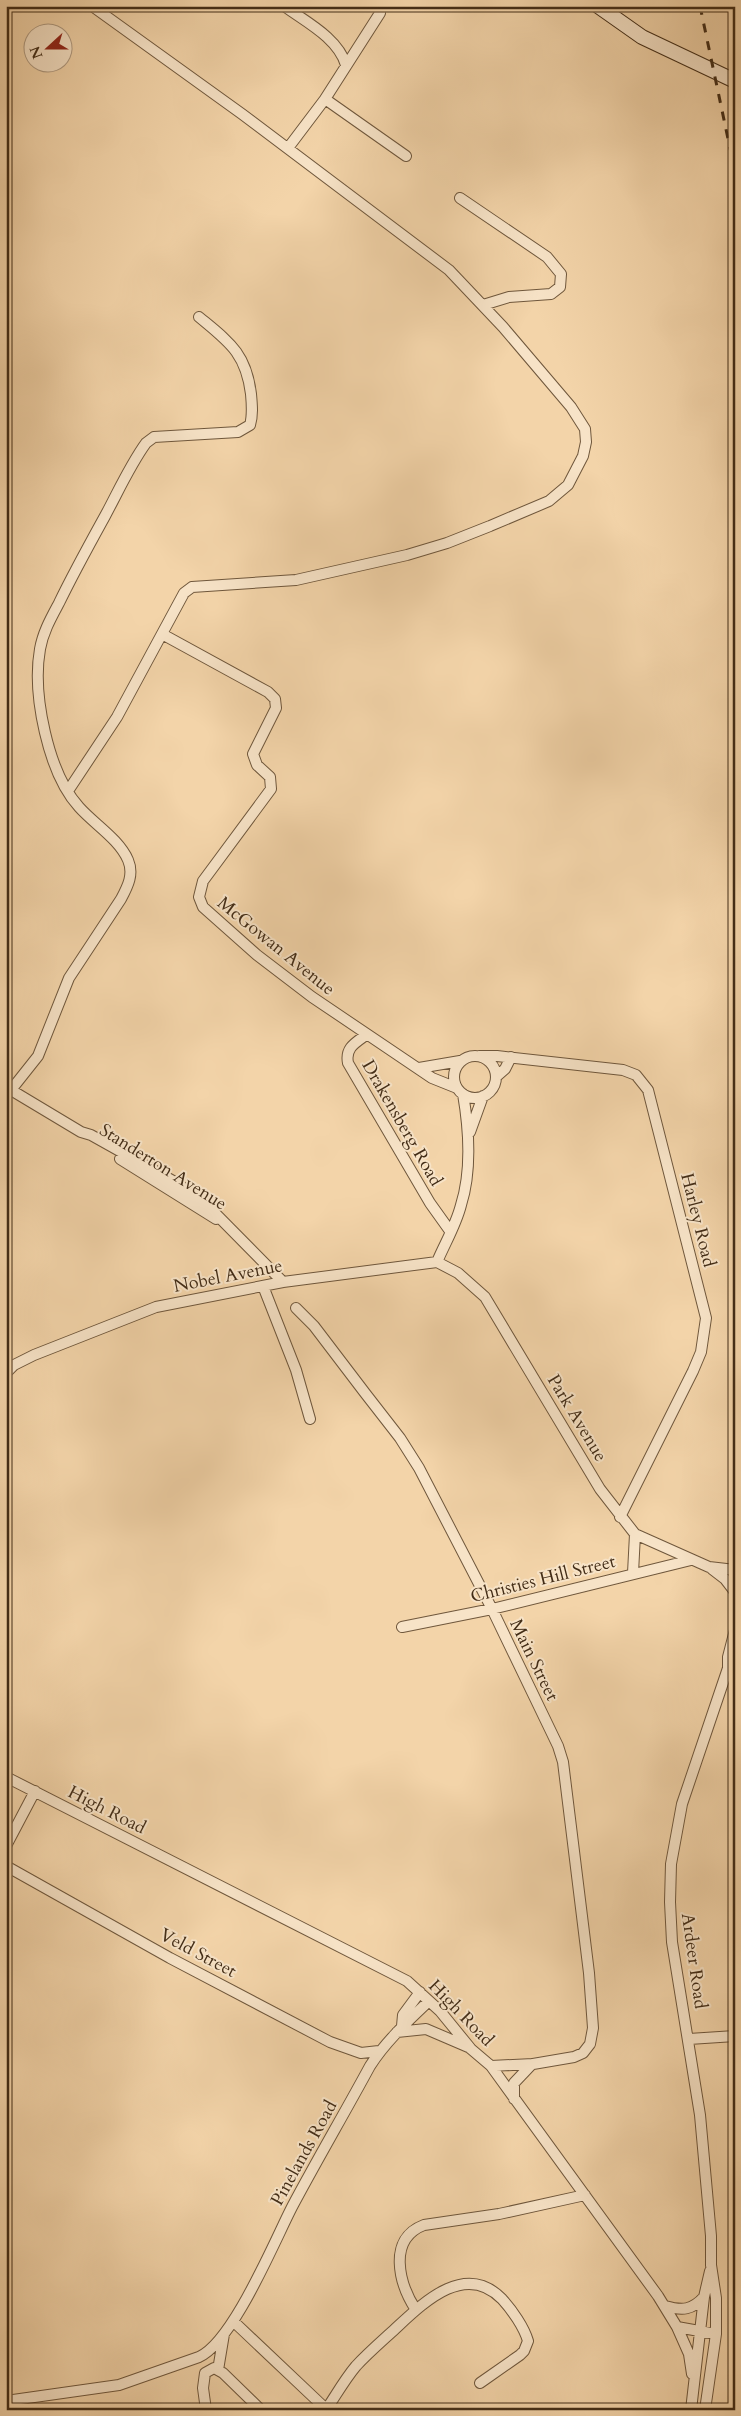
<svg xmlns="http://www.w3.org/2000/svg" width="741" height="2416" font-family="Cardo,serif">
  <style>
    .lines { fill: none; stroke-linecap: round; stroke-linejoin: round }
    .minor-casing { stroke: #6f573c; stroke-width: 12 }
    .secondary-casing { stroke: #432d17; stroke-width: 16 }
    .minor { stroke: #f7e3c7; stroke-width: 10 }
    .secondary { stroke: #f7e3c7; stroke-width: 14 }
    .rail { stroke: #432d17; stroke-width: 3; stroke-dasharray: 9 9; stroke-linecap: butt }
    .labels { text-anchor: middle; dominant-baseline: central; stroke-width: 4; stroke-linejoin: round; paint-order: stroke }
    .street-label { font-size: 18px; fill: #432d17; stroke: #f7e3c7 }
  </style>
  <rect width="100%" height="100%" fill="#f3d4a9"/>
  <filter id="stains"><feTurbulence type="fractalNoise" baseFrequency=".004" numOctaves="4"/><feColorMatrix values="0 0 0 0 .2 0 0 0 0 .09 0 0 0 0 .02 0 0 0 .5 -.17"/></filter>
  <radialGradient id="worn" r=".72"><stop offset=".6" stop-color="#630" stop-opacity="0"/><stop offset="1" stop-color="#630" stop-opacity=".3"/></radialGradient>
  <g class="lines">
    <defs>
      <path id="minor" d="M284 6C306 22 338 38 346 65
        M325 99 406 156
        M288 148 325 99 380 13
        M460 198 547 257 561 274 560 287 551 294 509 297 483 305
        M162 634 268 692 275 699 276 708 253 754 257 765 270 777 271 789 203 881 199 897 203 907 257 955 312 997 432 1078 457 1088
        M68 791 117 717 184 593 192 587 296 580 407 555 447 543 490 526 549 501 568 485 583 456 586 442 585 429 571 407 503 327 449 270 242 114 92 6
        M366 1035C355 1043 345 1048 348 1063L430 1203 450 1231
        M454 1077a21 21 0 1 1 42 0a21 21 0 1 1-42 0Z
        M480 1056H497L623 1070 636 1075 648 1090 706 1318 701 1352 693 1371 620 1517
        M419 1068 460 1061
        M497 1076 505 1069 511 1057
        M6 1090H11L81 1132 91 1135 175 1182 205 1203 283 1282
        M11 1090 38 1056 69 978 121 899C128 886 134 874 128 860 119 839 94 824 79 807 48 773 32 694 40 649 43 632 51 618 59 603 73 574 89 545 105 516 118 492 130 465 146 443L154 437 238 432 250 425C253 415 252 405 251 394 246 353 229 342 199 317
        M470 1132 483 1096
        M120 1159 216 1219
        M437 1262 458 1273 485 1297 600 1489 635 1534 709 1567 735 1570
        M437 1262C445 1243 456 1225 461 1205 472 1170 469 1129 463 1094
        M263 1286 296 1370 310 1419
        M296 1308 314 1326 365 1393 400 1438 419 1468 492 1609 558 1746 563 1762 589 1973 593 2028 590 2044 583 2053 574 2057 533 2064 491 2066
        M6 1373 14 1365 34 1355 156 1307 283 1282 437 1262
        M712 1569 725 1579 735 1592
        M633 1573 635 1534
        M402 1627 492 1609 691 1560
        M6 1777 407 1981 440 2011 471 2049 491 2066 658 2296 677 2327 716 2334
        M6 1846 35 1791
        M6 1866 170 1958 330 2042 361 2053 379 2051
        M402 2026 403 2015 420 1992
        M397 2032 426 2029 468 2047
        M689 2039 735 2036
        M514 2099V2083L532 2064
        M665 2306C683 2311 692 2310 704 2297
        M416 2310C399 2284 387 2239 424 2225L499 2214 585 2195
        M233 2321 326 2409
        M677 2327 689 2354 692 2374
        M218 2370 224 2334
        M6 2401 119 2385 199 2357C233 2342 274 2242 292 2207 317 2160 344 2114 370 2066 386 2041 408 2021 429 2001
        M206 2410 203 2388 205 2373 214 2368 223 2373 261 2410
        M326 2410C336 2395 345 2379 356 2366 368 2353 382 2341 395 2329 423 2303 465 2261 502 2299 512 2310 524 2327 528 2341L524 2351 520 2355 480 2383
        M691 2410 704 2297 710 2271
        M705 2410 716 2334V2298L711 2265V2236L700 2115 672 1942 670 1902 671 1864 682 1804 728 1668V1657L735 1630"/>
      <path id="secondary" d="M598 6 642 37 735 81"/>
    </defs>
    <use href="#minor" class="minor-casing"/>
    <use href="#secondary" class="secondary-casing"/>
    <use href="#minor" class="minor"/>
    <use href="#secondary" class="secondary"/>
    <path class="rail" d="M700 6 735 172"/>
  </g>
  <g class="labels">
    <g class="street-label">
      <text transform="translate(276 946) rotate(39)">McGowan Avenue</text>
      <text transform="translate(402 1123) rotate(60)">Drakensberg Road</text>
      <text transform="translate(163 1167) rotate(32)">Standerton Avenue</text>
      <text transform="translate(698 1220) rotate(76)">Harley Road</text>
      <text transform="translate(228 1276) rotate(-11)">Nobel Avenue</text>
      <text transform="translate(577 1418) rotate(59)">Park Avenue</text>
      <text transform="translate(543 1579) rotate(-14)">Christies Hill Street</text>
      <text transform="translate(534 1660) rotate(64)">Main Street</text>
      <text transform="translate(107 1810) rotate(27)">High Road</text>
      <text transform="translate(198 1953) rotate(28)">Veld Street</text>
      <text transform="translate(694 1961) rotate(82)">Ardeer Road</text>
      <text transform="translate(461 2013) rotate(46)">High Road</text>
      <text transform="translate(304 2153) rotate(-61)">Pinelands Road</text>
    </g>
  </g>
  <rect width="741" height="2416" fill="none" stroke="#f3d4a9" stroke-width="25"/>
  <rect x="8" y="8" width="726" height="2401" fill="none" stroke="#432d17" stroke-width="2.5"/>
  <rect x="12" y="12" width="716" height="2391" fill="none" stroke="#432d17"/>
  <g transform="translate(48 48) rotate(249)"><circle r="24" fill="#f7e3c7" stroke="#af9a81"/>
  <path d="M0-4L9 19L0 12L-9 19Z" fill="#8f2418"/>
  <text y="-8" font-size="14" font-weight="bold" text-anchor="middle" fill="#432d17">N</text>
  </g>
  <rect width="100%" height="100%" filter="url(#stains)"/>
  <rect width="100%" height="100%" fill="url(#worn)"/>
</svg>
